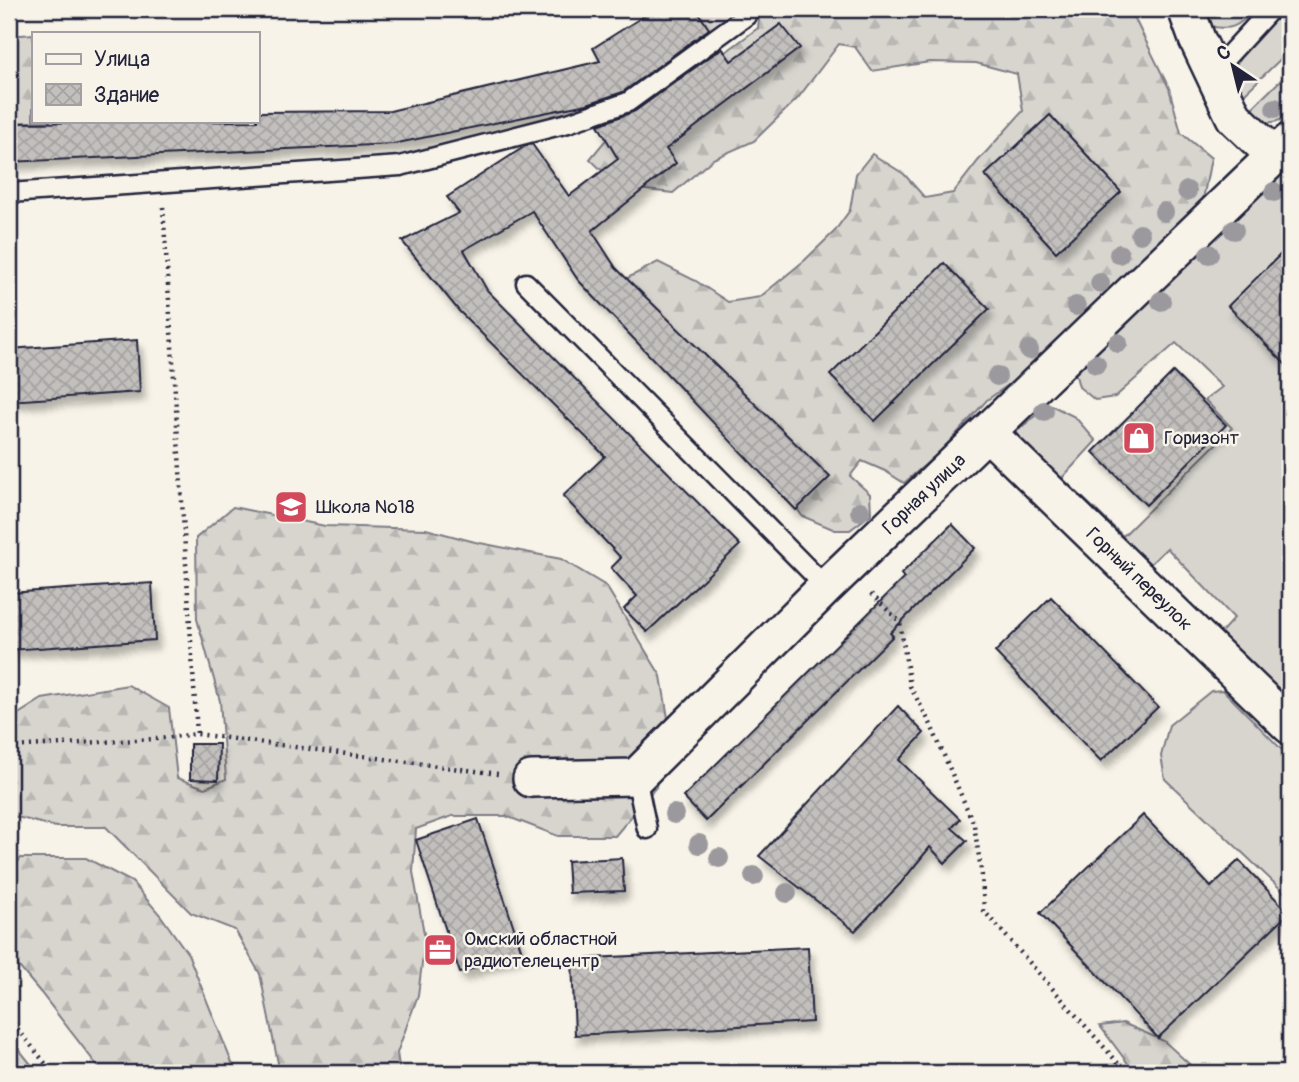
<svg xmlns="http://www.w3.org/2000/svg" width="1299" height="1082" font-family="Pangolin,sans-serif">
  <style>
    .grass { fill: #d8d5cf; stroke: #7d7c85; stroke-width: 2 }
    .forest { fill: url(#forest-firs); stroke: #7d7c85; stroke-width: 2 }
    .building { fill: url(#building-cross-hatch); stroke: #22223b; stroke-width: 2; filter: url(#shadow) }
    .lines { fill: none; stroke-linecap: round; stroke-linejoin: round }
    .lane-casing { stroke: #22223b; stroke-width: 23 }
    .street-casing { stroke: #22223b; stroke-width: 40 }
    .path { stroke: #22223b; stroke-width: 4.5; stroke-dasharray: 2 5; stroke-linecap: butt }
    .lane { stroke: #f7f3e8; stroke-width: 18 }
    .street { stroke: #f7f3e8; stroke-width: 35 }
    .tree { fill: #9b999d }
    .labels { text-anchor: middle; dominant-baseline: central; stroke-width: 5; stroke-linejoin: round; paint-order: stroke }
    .poi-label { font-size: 19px; fill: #22223b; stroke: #f7f3e8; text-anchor: start }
    .street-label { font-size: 19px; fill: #22223b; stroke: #f7f3e8 }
  </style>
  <defs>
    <pattern id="forest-firs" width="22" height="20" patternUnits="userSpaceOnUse" patternTransform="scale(1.75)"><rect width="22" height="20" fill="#d8d5cf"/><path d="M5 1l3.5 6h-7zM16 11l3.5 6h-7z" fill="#b9b7b3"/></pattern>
    <pattern id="building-cross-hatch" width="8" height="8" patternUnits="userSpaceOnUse" patternTransform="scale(1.75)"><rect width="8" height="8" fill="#c2bfbd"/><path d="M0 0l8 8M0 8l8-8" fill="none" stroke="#a6a4a3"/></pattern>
    <filter id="shadow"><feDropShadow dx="4.5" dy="8" stdDeviation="3.5" flood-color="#0004"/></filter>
  </defs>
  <rect width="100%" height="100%" fill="#f7f3e8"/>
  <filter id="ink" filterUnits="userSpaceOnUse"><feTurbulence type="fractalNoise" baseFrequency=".0143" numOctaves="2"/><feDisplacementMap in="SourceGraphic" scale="14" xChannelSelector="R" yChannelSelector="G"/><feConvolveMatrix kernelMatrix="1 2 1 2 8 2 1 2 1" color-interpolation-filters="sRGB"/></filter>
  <g filter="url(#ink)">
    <path class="grass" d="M1197 9H1255C1237 27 1232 32 1206 25Z
      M1282 9H1290V50L1239 99C1237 93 1232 84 1233 77 1234 56 1268 23 1282 9Z
      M1290 71V113C1276 127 1262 123 1246 114Z
      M1290 165V716L1215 639 1234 618 1167 548 1142 572 1013 448 1016 432 1049 404 1075 417 1096 441 1062 478 1123 536 1232 428 1205 400 1222 387 1176 343 1115 397 1095 400 1079 387 1075 372Z
      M1223 690 1290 758V898L1165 779 1161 756 1169 725 1211 691Z"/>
    <path class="forest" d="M698 9H1130L1169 88 1181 133 1211 158 1202 205 1018 378 987 400 941 451 904 483 885 471 862 461 850 476 870 494 871 514 850 530H835L802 516 761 454 614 285 658 262 696 281 728 302 760 297 805 260 834 232 850 210 856 174 872 154 904 174 925 198 953 193 978 161 1023 111 1017 74 976 63 930 62 872 71 855 47 839 44 798 98 754 141 713 159 673 193 619 187 590 159 632 108 703 69 758 28 759 18 752 9 713 30 696 24Z
      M33 34V121H51L9 123V36Z
      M233 507 325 526 426 529 475 542 561 559 606 586 661 676 669 724 656 787 615 836H558L506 816H452L416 829 413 872 425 939 418 995 397 1053 400 1073H280L260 974 235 930 191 913 106 827H56L9 815V720L42 699 128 685 169 708 177 778 205 788 226 779 220 701 197 619 196 538Z
      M21 858H86L132 882 161 916 188 954 236 1073H103L41 993 9 955V872Z
      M1123 1023 1164 1041 1199 1073H1135L1100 1026Z
      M9 1037 38 1073H9Z"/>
    <path class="building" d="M655 9H696L709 29 623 92 587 104 393 144 9 162V123L257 121V112L390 111 600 61 593 48Z
      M781 24 800 48 666 149 676 163 592 231 616 268 830 477 796 510 578 280 532 211 464 250 487 290 740 545 647 632 624 609 637 596 611 568 621 558 563 496 605 456 459 311 402 241 459 213 447 197 527 145 532 144 569 196 618 159 598 125 635 111 722 48 731 61Z
      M1050 115 1121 192 1056 252 985 175Z
      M1290 245V369L1228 306Z
      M944 263 989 309 875 421 830 375Z
      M137 340 140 392 9 401V349Z
      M1173 372 1226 425 1146 505 1093 452Z
      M952 524 975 548 890 633 893 636 706 821 683 797 904 578 901 574Z
      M152 583 155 640 9 650V593Z
      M1051 597 1158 707 1101 761 995 652Z
      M898 706 924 733 899 760 960 819 952 828 967 841 945 863 930 847 900 884 855 931 759 856Z
      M190 744H219L218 780 190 779Z
      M1143 815 1211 887 1239 860 1289 913 1158 1038 1040 913Z
      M478 819 522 952 460 973 416 840Z
      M622 858 624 891 569 893 567 861Z
      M808 947 812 1022 575 1035 572 959Z"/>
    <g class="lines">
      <defs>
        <path id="lane" d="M1214 71 1271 9
          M9 193 400 166 568 123 628 102 746 16
          M526 283 826 587
          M636 777 647 829"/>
        <path id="street" d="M1186 9 1197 39 1234 117 1275 156
          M988 433 1290 726
          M531 779 636 777 826 587 1290 141"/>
      </defs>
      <use href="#lane" class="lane-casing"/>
      <use href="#street" class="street-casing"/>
      <path class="path" d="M163 207 197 734
        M871 594 900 622 910 686 930 723 974 825 982 876 984 911 1118 1063 1134 1073
        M9 747 155 739 197 734 498 774
        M9 1018 53 1073"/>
      <use href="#lane" class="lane"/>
      <use href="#street" class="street"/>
    </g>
    <g class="tree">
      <circle cx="1275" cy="108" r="10"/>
      <circle cx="1187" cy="191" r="10"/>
      <circle cx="1274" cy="192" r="10"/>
      <circle cx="1164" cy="212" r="10"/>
      <circle cx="1234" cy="230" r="10"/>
      <circle cx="1140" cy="234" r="10"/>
      <circle cx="1119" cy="254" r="10"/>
      <circle cx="1209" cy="254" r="10"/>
      <circle cx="1100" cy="283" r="10"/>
      <circle cx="1161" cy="301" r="10"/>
      <circle cx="1076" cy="306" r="10"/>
      <circle cx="1118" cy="343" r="10"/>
      <circle cx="1029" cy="350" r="10"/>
      <circle cx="1096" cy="364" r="10"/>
      <circle cx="997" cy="376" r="10"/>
      <circle cx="1044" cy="411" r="10"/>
      <circle cx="860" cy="511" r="10"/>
      <circle cx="674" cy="814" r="10"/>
      <circle cx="699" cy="844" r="10"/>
      <circle cx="719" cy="858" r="10"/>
      <circle cx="754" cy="876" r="10"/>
      <circle cx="787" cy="893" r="10"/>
    </g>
  </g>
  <defs>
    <symbol id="shop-square" viewBox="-11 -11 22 22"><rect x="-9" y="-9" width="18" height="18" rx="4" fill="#d1495b" stroke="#f7f3e8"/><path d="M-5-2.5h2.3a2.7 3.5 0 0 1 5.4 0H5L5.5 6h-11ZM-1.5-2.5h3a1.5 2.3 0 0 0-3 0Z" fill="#fff"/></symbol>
    <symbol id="school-square" viewBox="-11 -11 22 22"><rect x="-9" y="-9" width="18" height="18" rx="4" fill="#d1495b" stroke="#f7f3e8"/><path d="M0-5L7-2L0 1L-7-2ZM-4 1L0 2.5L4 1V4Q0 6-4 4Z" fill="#fff"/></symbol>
    <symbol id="office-square" viewBox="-11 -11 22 22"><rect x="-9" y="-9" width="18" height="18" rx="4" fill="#d1495b" stroke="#f7f3e8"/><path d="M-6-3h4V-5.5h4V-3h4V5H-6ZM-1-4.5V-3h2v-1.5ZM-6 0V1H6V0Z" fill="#fff"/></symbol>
  </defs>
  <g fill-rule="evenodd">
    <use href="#shop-square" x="1120" y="419" width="38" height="38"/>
    <use href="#school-square" x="272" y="488" width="38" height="38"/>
    <use href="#office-square" x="421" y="931" width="38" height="38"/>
  </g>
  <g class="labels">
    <g class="poi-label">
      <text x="1164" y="438">Горизонт</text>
      <text x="316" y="507">Школа №18</text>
      <text x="464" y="939">Омский областной<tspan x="464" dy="22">радиотелецентр</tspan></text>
    </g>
    <g class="street-label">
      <text transform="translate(924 494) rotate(-44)">Горная улица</text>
      <text transform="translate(1139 579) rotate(44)">Горный переулок</text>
    </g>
  </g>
  <rect width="1299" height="1082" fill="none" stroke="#f7f3e8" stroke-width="35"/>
  <rect x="18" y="18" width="1264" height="1047" fill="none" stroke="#22223b" stroke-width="2.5" filter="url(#ink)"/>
  <rect x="32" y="32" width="228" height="91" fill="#f7f3e8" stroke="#a29fa3" stroke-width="2"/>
  <rect x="46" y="54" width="35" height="10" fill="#f7f3e8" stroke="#a29fa3" stroke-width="2"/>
  <text x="94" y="66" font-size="21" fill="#22223b">Улица</text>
  <rect x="46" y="84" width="35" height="21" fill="url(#building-cross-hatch)" stroke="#a29fa3" stroke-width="2"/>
  <text x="94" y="102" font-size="21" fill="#22223b">Здание</text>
  <g transform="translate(1233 66) rotate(325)" stroke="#f7f3e8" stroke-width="5" paint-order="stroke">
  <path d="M0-5L12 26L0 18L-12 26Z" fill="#22223b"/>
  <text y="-10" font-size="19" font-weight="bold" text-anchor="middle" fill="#22223b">С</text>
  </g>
</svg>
